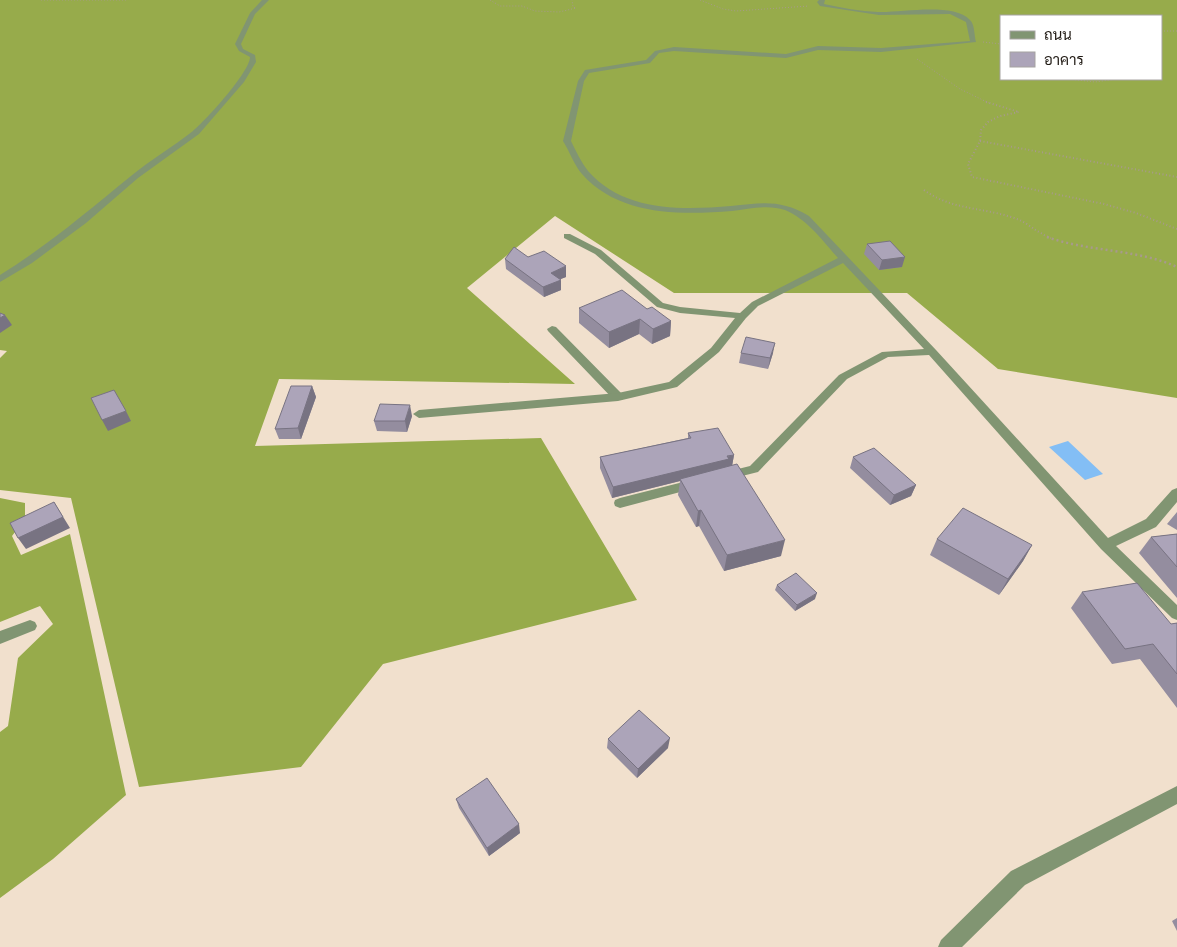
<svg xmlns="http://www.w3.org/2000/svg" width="1177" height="947" font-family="'Asap Condensed',Sarabun,sans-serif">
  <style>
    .forest { fill: #97ab4b; fill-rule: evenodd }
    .water { fill: #83bef5 }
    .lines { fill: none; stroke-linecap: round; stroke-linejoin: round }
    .path-far2 { stroke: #a79a8c; stroke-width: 1; stroke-dasharray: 1 2; stroke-linecap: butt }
    .path-far1 { stroke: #a79a8c; stroke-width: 2; stroke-dasharray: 1 2.5; stroke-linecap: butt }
    .path { stroke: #a79a8c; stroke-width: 2.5; stroke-dasharray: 2 3; stroke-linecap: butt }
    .lane { fill: #819572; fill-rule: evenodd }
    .street { fill: #819572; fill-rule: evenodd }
    .wall { fill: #948d9f }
    .shaded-wall { fill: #787382 }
    .building { fill: #aca4b9; stroke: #787382 }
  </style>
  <rect width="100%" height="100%" fill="#f1e0cd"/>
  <path class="forest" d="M0 0H1177V398L998 369 907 293H674L555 216 467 288 575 384 279 379 255 446 541 438 637 600 383 664 301 767 139 787 71 498 0 490V358L7 351 0 350ZM1001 16H1161V79H1001Z
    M0 498 25 503V519L12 536 21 555 70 534 126 795 53 859 0 898V732L8 726 18 658 53 624 40 606 0 622Z"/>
  <path class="water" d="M1068 441 1103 474 1085 480 1049 447Z"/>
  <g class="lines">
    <path class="path-far2" d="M41 0H126
      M490 0 500 6H522L535 11 559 12 576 8 573 7 572 0
      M700 0 723 9 736 11 809 6
      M1161 31H1177
      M983 42 1001 44
      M917 59 960 89 989 103
      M1069 79 1095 82 1117 79"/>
    <path class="path-far1" d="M986 102 1019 112 1000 116 988 122 981 130 980 141 968 164 972 177 1104 204 1136 213 1177 229
      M980 141 1177 177
      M924 190C953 211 985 207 1017 219 1028 223 1037 233 1051 238"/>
    <path class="path" d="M1047 237C1089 252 1138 249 1177 267"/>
    <path class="lane" d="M552 326 556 327 622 394 624 397 622 400H614L548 331 547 329Z
      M1177 786V804L1025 885 962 947H938L941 940 1011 871Z"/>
    <path class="street" d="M262 0H269L255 14 241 44 243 49 255 55 256 62 244 82 199 134 138 178 86 223 32 263 0 282V275C47 246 88 211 131 176 150 160 173 147 193 131 206 120 250 72 250 57L239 51 235 44 250 13Z
      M819 0H825L824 4C842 8 860 11 878 12 901 13 953 2 970 20 975 25 974 35 976 42L881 52 818 50 786 58 674 51 659 53 650 63 589 73 584 81 571 141C576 151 581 162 588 171 624 212 682 210 731 206 763 203 780 199 809 216L936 350 1108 538 1146 519 1172 490 1177 488V502L1156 527 1116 546 1177 605V620L1172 618 1101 549 929 355 888 357 847 379 758 472 726 480 722 479 720 476 722 473 750 466 839 375 882 352 924 349 843 263 758 306 746 318 719 352 677 387 618 401 419 418 413 414 419 410 618 393 669 382 711 348 735 318 680 313 657 307 595 254 564 238V234H570L601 250 663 303 680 307 740 313 752 302 838 258C822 240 807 219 785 210 768 204 749 209 732 211 680 215 619 216 582 174 574 165 570 152 563 141L578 81 585 70 646 60 655 51 674 47 786 54 818 46 881 48 970 41 966 22 950 14 879 15 820 6 817 2Z
      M695 479 699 481 701 484 699 487 620 508 615 506 614 503 615 500 620 498Z
      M30 620 35 622 37 626 35 630 0 644V631Z"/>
  </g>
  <path class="wall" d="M867 244 902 267 879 270 864 254Z
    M528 257 566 277 560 279 561 290 544 297 506 269 505 259Z
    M579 308 647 309 671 321 670 336 652 344 639 334 609 348 579 323Z
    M741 353H773L768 369 739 363Z
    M312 386 316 397 301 439H279L275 429Z
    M412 416 407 432 377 431 374 421Z
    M688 433 734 455 732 466 781 556 724 571 699 526 696 527 678 495 680 481 612 498 600 468V457L688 438Z
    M853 457 916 485 911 496 890 505 850 468Z
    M1177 512V530L1167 524Z
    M1177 534V598L1139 553 1151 537Z
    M937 539 1032 545 1023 561 999 595 930 555Z
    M777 585 815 599 795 611 775 590Z
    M1082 592 1171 624 1177 623V708L1140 659 1112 664 1071 608Z
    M608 739 668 748 637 778 607 748Z
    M456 799 520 833 489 856 459 808Z
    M1177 918V931L1172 921Z"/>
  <path class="shaded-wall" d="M905 257 902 267 879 270 882 260Z
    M566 266V277L551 283V273Z
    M561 280V290L544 297 543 287Z
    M5 315 12 325 0 333V318Z
    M640 319 639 334 609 348V332Z
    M671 321 670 336 652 344 653 329Z
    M775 343 773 353 768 369 770 358Z
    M312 386 316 397 301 439 298 428Z
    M410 405 412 416 407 432 405 421Z
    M126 411 131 421 108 431 102 420Z
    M734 455 732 466 680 479V481L612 498 613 487Z
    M916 485 911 496 890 505 894 495Z
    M54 502 70 528 26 549 18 538Z
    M701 510 699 526 696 527 698 511Z
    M785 540 781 556 724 571 727 555Z
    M1032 545 1023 561 999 595 1008 579Z
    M817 593 815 599 795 611 797 605Z
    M670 738 668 748 637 778 638 769Z
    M519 824 520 833 489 856 487 848Z"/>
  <path class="building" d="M890 241 905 257 882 260 867 244Z
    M514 247 528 257 544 251 566 266 551 273 561 280 543 287 505 259Z
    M622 290 647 309 652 307 671 321 653 329 640 319 609 332 579 308Z
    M0 313 5 315 0 318Z
    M746 337 775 343 770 358 741 353Z
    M291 386H312L298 428 275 429Z
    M114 390 126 411 102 420 91 398Z
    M380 404 410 405 405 421H374Z
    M718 428 734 455 727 456 729 459 613 487 600 457 691 438 688 433Z
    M874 448 916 485 894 495 853 457Z
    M737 464 785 540 727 555 701 510 698 511 680 479Z
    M54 502 63 517 18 538 10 523Z
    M963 508 1032 545 1008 579 937 539Z
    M1177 534V567L1151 537Z
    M796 573 817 593 797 605 777 585Z
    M1137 583 1171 624 1177 623V674L1153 644 1125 649 1082 592Z
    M639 710 670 738 638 769 608 739Z
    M487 778 519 824 487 848 456 799Z"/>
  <rect x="1000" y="15" width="162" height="65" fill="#ffffff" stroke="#a6a3a1"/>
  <rect x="1010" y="31" width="25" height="8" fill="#819572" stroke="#a6a3a1"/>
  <text x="1044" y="40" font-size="15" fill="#201a14">ถนน</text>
  <rect x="1010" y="52" width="25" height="15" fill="#aca4b9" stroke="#a6a3a1"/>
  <text x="1044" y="65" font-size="15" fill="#201a14">อาคาร</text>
</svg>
